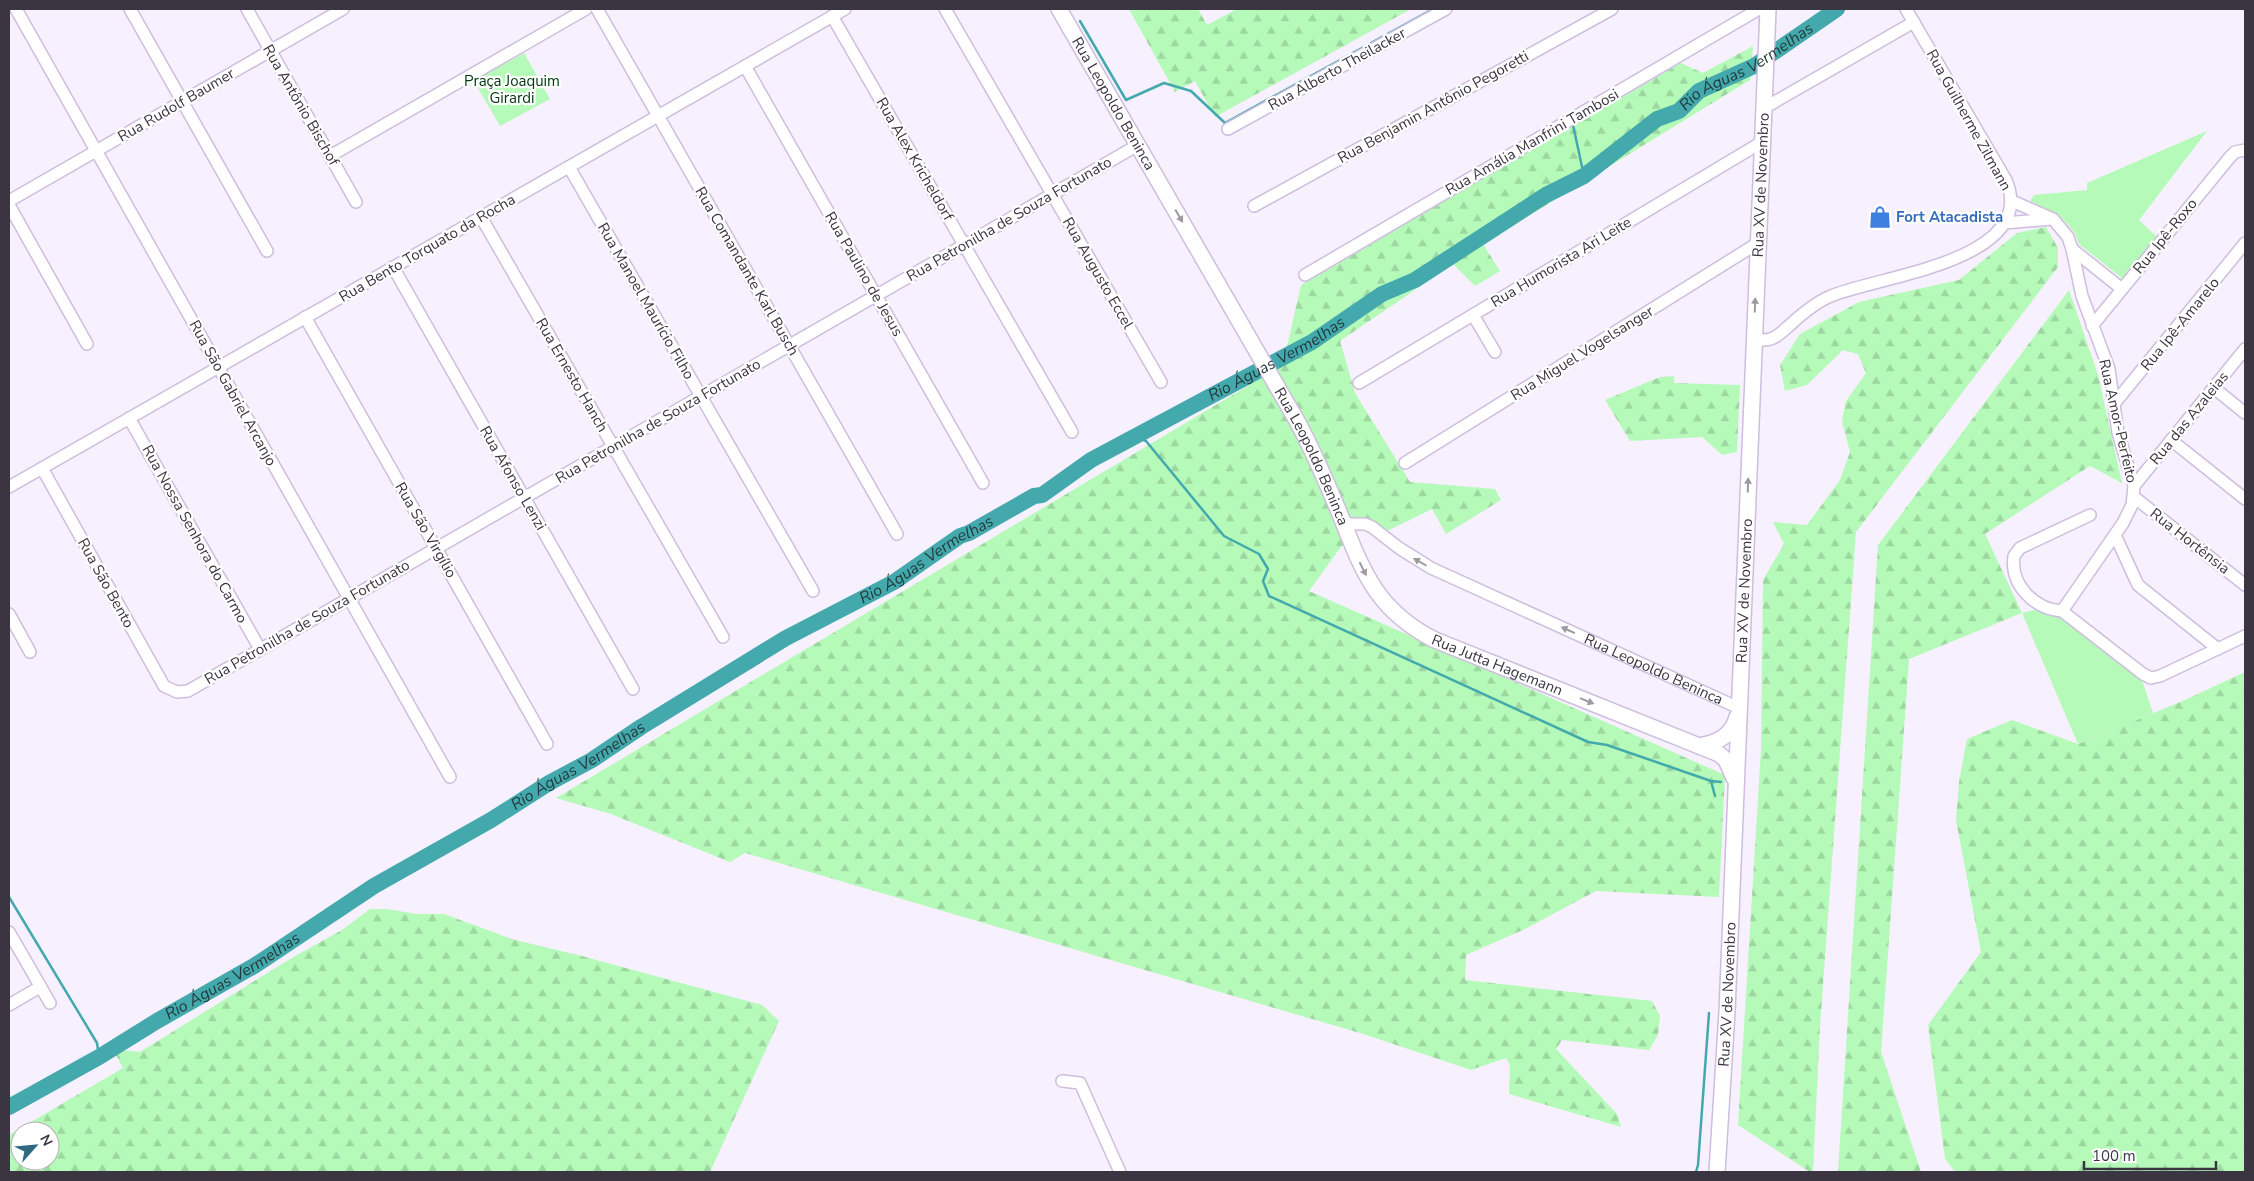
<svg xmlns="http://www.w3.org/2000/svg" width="2254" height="1181" font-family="'Nunito Sans',sans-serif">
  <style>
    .forest { fill: url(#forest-firs); fill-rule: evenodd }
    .green { fill: #b5fab9 }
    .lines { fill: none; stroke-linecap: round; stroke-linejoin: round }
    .stream { stroke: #43a9ad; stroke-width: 2.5 }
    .river { stroke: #43a9ad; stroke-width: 16 }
    .minor-casing { stroke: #cebede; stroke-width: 14 }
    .major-casing { stroke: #cebede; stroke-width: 18 }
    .minor { stroke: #fff; stroke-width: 11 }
    .major { stroke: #fff; stroke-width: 15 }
    .oneway { fill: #9d9aa0 }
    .labels { text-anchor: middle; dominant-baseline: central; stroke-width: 4.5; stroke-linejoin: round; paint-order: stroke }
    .street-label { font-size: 15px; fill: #3b3542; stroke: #fff }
    .park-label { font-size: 15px; fill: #01370c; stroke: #fff }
    .shop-label { font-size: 15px; font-weight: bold; fill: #366cbe; stroke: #fff; text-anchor: start }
    .water-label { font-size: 16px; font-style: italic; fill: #233b3b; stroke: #fff }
  </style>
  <defs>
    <pattern id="forest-firs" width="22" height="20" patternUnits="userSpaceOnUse" patternTransform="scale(1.25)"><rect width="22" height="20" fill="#b5fab9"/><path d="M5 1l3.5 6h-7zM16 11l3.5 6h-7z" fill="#9dd7a0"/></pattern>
  </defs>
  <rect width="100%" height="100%" fill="#f7f0fe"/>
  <path class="forest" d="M1129 9H1198L1207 25 1237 9H1411L1215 117 1195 81 1175 92Z
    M1753 46 1750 80 1483 244 1500 271 1475 286 1453 264 1340 341 1355 393 1410 482 1495 489 1501 500 1446 534 1432 509 1387 531 1362 518 1309 591 1725 775 1719 897 1596 891 1525 929 1466 955 1465 980 1652 1001 1660 1016 1658 1035 1649 1050 1562 1040 1556 1049 1617 1114 1621 1127 1509 1094 1510 1065 1506 1058 1471 1070 1360 1033 745 853 730 862 611 814 556 798 1283 365 1301 285 1681 63 1703 73Z
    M2046 227 2058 248V267L1856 532 1820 1026 1813 1172H1810L1738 1125 1761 749 1763 580 1784 544 1773 522 1807 525 1840 480 1850 452 1842 421 1846 401 1866 373 1858 354 1843 350 1807 385 1785 391 1780 365 1800 334 1859 302 1959 280 2017 233Z
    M2069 290 2098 375 2122 483 2090 466 1985 534 2022 613 1909 659 1881 1052 1921 1172H1838L1878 545Z
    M1674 376V383L1740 385 1737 452 1722 455 1702 437 1630 441 1605 400 1660 377Z
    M2245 672V1172H1955L1945 1159 1928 1025 1981 952 1956 820 1959 782 1967 739 2012 720 2078 744 2185 700Z
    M370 909H387L417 914H444L515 940 578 955 762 1005 779 1021 710 1172H9V1135L123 1068 113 1049 140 1052 290 959 342 930ZM20 1131H50V1161H20Z"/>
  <path class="green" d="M524 53 550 99 500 126 474 81Z
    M2207 131 2139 220 2158 238 2123 279 2079 244 2075 233 2061 217 2030 201 2034 195 2087 190V183Z
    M2034 610 2065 618 2138 675 2143 683 2153 713 2078 744 2022 613Z"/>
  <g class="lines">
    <path class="stream" d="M1080 21 1126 100 1164 83 1191 91 1225 123 1433 9
      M1573 125 1584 176
      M1137 437 1146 441 1224 536 1259 554 1268 569 1263 581 1269 596 1588 742 1607 745 1711 781 1721 782
      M1711 781 1715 796
      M9 897 97 1043 99 1057
      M1696 1172 1698 1165 1709 1013"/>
    <path class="river" id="s1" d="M9 1107 99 1057 157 1021 254 966 374 886 491 820 549 783 592 760 641 727 786 638 894 582 960 536 969 533 1034 496 1042 495 1091 460 1312 342 1382 294 1415 280 1546 195 1584 176 1657 119 1679 111 1699 91 1754 66 1837 9"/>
    <defs>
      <g id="minor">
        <path d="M16 9 450 777"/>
        <path d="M130 9 267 251"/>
        <path d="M247 9 356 202"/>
        <path d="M597 9 897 534"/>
        <path d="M945 9 1161 382"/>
        <path d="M832 16 1072 432"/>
        <path d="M745 66 983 483"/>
        <path d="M1764 108 1914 22"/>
        <path d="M1228 129 1446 9"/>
        <path d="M330 156 586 9"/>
        <path d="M569 167 813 591"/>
        <path d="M9 201 343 9"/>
        <path d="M2012 201 2053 219 2068 237 2072 249 2082 296 2109 369 2118 433 2134 486 2132 505 2123 523 2062 611"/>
        <path d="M9 205 87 344"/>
        <path d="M1254 206 1612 9"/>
        <path d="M481 217 723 637"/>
        <path d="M2004 223 2052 219"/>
        <path d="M2072 249 2122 289"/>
        <path d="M393 267 633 689"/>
        <path d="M1305 275 1759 9"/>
        <path d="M1473 315 1495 352"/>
        <path d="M305 317 547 744"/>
        <path d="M2092 326 2230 157 2235 152 2245 150"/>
        <path d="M1754 340C1760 340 1767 341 1773 338 1780 335 1785 329 1791 324 1803 313 1816 302 1831 296 1878 276 2040 261 2006 180L1906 9"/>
        <path d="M1359 383 1762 142"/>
        <path d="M2214 388 2245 413"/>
        <path d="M2114 404 2245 243"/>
        <path d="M129 418 260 649"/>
        <path d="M2171 440 2245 499"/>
        <path d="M1405 463 1758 243"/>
        <path d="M42 468 164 686 177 692 188 691 1138 145"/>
        <path d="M2134 486 2245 349"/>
        <path d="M9 487 845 9"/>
        <path d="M2134 497 2245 585"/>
        <path id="s2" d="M1344 524H1365L1372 527 1399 548 1431 568 1739 708"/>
        <path d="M2115 535 2138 585 2218 649"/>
        <path d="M2062 611 2143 674 2151 678 2160 676 2245 636"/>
        <path d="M2062 611C2034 609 2010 585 2014 556L2020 548 2090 515"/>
        <path d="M9 614 30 652"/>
        <path d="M9 932 50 1003"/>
        <path d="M9 1005 40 987"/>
        <path d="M1062 1081 1080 1083 1120 1172"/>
      </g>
      <g id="major">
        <path id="s3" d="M1059 9 1297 421C1313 450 1326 481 1339 512 1362 569 1375 610 1435 640L1719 754 1726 760 1734 778"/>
        <path d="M1699 746C1717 743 1732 736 1737 717"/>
        <path id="s4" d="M1717 1172 1727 1012 1768 9"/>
      </g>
    </defs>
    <use href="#minor" class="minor-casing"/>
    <use href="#major" class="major-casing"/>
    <use href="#minor" class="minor"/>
    <use href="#major" class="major"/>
  </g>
  <defs><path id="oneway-solid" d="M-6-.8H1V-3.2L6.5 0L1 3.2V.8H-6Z" transform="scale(1.25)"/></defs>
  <g class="oneway">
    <use href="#oneway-solid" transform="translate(1179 216) rotate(60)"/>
    <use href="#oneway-solid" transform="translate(1755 305) rotate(-88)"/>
    <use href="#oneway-solid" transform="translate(1748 485) rotate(-88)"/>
    <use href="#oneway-solid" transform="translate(1420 562) rotate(-150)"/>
    <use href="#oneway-solid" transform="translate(1363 569) rotate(63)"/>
    <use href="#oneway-solid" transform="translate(1568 630) rotate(-156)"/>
    <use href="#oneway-solid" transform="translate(1587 701) rotate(22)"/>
  </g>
  <defs>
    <symbol id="shop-bare" viewBox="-9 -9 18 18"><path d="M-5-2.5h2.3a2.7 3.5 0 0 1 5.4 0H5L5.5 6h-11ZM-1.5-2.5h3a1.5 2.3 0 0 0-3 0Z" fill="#3f7fe0" stroke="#fff" stroke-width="2.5" paint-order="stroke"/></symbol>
  </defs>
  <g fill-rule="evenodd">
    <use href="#shop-bare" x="1864" y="201" width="32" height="32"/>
  </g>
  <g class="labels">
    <g class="street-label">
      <text transform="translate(1337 69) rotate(-29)">Rua Alberto Theilacker</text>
      <text stroke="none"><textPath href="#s3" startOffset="109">Rua Leopoldo Beninca</textPath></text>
      <text transform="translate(176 105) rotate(-30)">Rua Rudolf Baumer</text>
      <text transform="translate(301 105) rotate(60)">Rua Antônio Bischof</text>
      <text transform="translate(1433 107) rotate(-29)">Rua Benjamin Antônio Pegoretti</text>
      <text transform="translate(1969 120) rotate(61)">Rua Guilherme Zilmann</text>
      <text transform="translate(1532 142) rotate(-30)">Rua Amália Manfrini Tambosi</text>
      <text transform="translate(915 159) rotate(60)">Rua Alex Kricheldorf</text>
      <text stroke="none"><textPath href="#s4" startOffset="988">Rua XV de Novembro</textPath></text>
      <text transform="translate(1009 219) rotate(-30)">Rua Petronilha de Souza Fortunato</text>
      <text transform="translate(2165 236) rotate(-51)">Rua Ipê-Roxo</text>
      <text transform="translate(427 248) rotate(-30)">Rua Bento Torquato da Rocha</text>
      <text transform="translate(1561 262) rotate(-31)">Rua Humorista Ari Leite</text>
      <text transform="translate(747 271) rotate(60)">Rua Comandante Karl Busch</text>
      <text transform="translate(1098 273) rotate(60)">Rua Augusto Eccel</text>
      <text transform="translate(864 274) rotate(60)">Rua Paulino de Jesus</text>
      <text transform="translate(646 301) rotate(60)">Rua Manoel Maurício Filho</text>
      <text transform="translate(2180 324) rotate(-51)">Rua Ipê-Amarelo</text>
      <text transform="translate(1582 353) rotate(-32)">Rua Miguel Vogelsanger</text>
      <text transform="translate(572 375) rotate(60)">Rua Ernesto Hanch</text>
      <text transform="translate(233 393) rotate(61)">Rua São Gabriel Arcanjo</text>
      <text transform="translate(2189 418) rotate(-51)">Rua das Azaleias</text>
      <text transform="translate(658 421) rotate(-30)">Rua Petronilha de Souza Fortunato</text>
      <text transform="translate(2118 421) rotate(77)">Rua Amor-Perfeito</text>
      <text stroke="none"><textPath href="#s3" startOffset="514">Rua Leopoldo Beninca</textPath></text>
      <text transform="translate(513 478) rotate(60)">Rua Afonso Lenzi</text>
      <text transform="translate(426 530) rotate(60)">Rua São Virgílio</text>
      <text transform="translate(195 534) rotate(61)">Rua Nossa Senhora do Carmo</text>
      <text transform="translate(2190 541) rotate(38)">Rua Hortênsia</text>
      <text transform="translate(106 583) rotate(61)">Rua São Bento</text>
      <text stroke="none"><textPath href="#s4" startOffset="582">Rua XV de Novembro</textPath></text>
      <text transform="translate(307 622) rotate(-30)">Rua Petronilha de Souza Fortunato</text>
      <text stroke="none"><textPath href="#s3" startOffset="808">Rua Jutta Hagemann</textPath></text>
      <text stroke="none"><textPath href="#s2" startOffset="345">Rua Leopoldo Beninca</textPath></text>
      <text stroke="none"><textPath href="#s4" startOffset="178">Rua XV de Novembro</textPath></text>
    </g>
    <g class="park-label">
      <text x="512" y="81">Praça Joaquim<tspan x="512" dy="17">Girardi</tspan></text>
    </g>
    <g class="shop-label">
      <text x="1896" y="217">Fort Atacadista</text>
    </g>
    <g class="water-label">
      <text stroke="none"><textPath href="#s1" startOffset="2030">Rio Águas Vermelhas</textPath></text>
      <text stroke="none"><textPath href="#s1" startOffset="1474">Rio Águas Vermelhas</textPath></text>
      <text stroke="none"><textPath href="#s1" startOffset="1069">Rio Águas Vermelhas</textPath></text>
      <text stroke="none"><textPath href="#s1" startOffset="664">Rio Águas Vermelhas</textPath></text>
      <text stroke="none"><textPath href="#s1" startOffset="259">Rio Águas Vermelhas</textPath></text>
    </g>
  </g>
  <rect width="2254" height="1181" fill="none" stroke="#3b3542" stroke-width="20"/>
  <g transform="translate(35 1146) rotate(63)"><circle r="24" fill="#ffffff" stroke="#b1aeb3"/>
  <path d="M0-4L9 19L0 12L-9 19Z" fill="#2f6a82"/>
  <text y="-8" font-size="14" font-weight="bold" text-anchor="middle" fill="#3b3542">N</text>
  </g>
  <path d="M2084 1161v8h132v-8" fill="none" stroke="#3b3542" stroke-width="2.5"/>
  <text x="2092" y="1161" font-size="15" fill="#3b3542" stroke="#ffffff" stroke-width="4" paint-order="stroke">100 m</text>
</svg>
